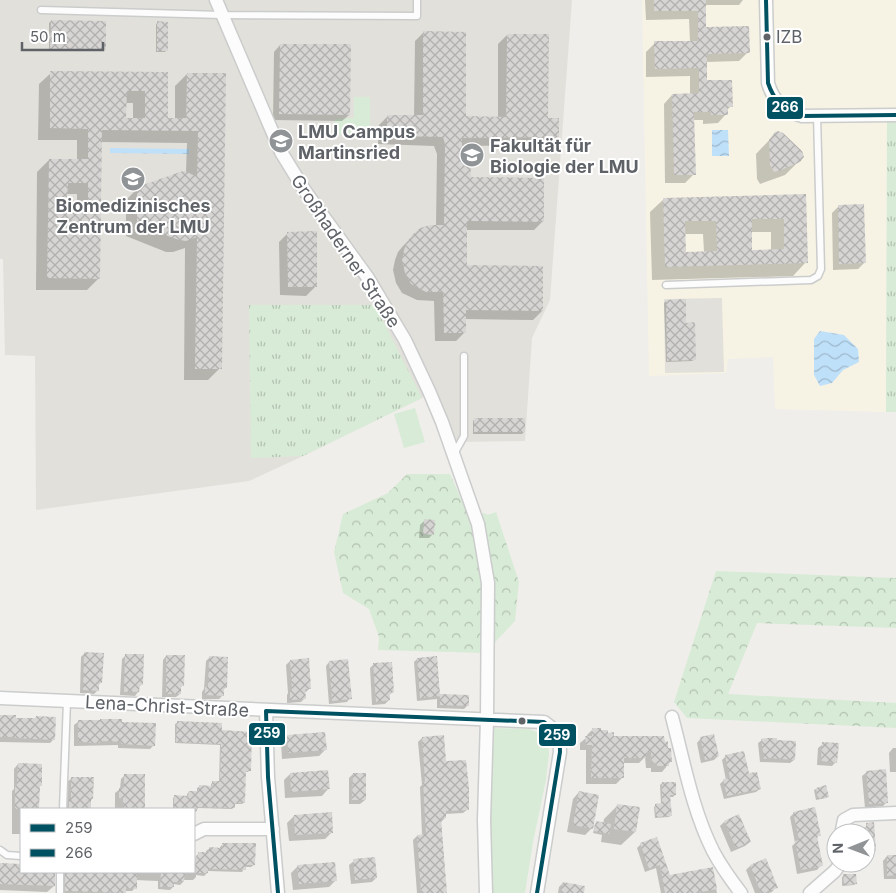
<svg xmlns="http://www.w3.org/2000/svg" width="896" height="893" font-family="Inter,sans-serif">
  <style>
    .commercial { fill: #f7f3e4 }
    .education { fill: #e2e0da }
    .grass { fill: url(#grass-tufts) }
    .forest { fill: url(#forest-crowns) }
    .green { fill: #d8ebd6 }
    .water { fill: url(#water-waves) }
    .shadow { fill: #0003; fill-rule: evenodd }
    .building { fill: url(#building-cross-hatch); fill-rule: evenodd }
    .lines { fill: none; stroke-linecap: round; stroke-linejoin: round }
    .service-casing { stroke: #cbcccc; stroke-width: 9 }
    .minor-casing { stroke: #cbcccc; stroke-width: 15 }
    .service { stroke: #fdfcfc; stroke-width: 6 }
    .minor { stroke: #fdfcfc; stroke-width: 12 }
    .bus-1-casing { stroke: #fff; stroke-width: 8 }
    .bus-2-casing { stroke: #fff; stroke-width: 8 }
    .bus-1 { stroke: #005262; stroke-width: 4 }
    .bus-2 { stroke: #005262; stroke-width: 4 }
    .bus-dot { fill: #5f6368; stroke: #fff; stroke-width: 2 }
    .labels { text-anchor: middle; dominant-baseline: central; stroke-width: 4; stroke-linejoin: round; paint-order: stroke }
    .bus-label { font-size: 17px; fill: #5f6368; stroke: #fff; text-anchor: start }
    .poi-label { font-size: 18px; font-weight: bold; fill: #5f6368; stroke: #fff; text-anchor: start }
    .street-label { font-size: 18px; fill: #5f6368; stroke: #fff }
    .line-badge { stroke: #fff; stroke-width: 2 }
    .badge-label { font-size: 14px; text-anchor: middle; font-weight: bold; fill: #fff }
  </style>
  <defs>
    <pattern id="grass-tufts" width="24" height="20" patternUnits="userSpaceOnUse" patternTransform="scale(1.25)"><rect width="24" height="20" fill="#d8ebd6"/><path d="M3 7l-1-3M5 7V3M7 7l1-3M15 17l-1-3M17 17v-4M19 17l1-3" fill="none" stroke="#b2c2b1"/></pattern>
    <pattern id="forest-crowns" width="20" height="18" patternUnits="userSpaceOnUse" patternTransform="scale(1.25)"><rect width="20" height="18" fill="#d8ebd6"/><path d="M2 6a3 3 0 1 1 6 0M12 15a3 3 0 1 1 6 0" fill="none" stroke="#b2c2b1"/></pattern>
    <pattern id="water-waves" width="16" height="10" patternUnits="userSpaceOnUse" patternTransform="scale(1.25)"><rect width="16" height="10" fill="#bfe0f9"/><path d="M0 5q4-4 8 0t8 0" fill="none" stroke="#9eb9cd"/></pattern>
    <pattern id="building-cross-hatch" width="8" height="8" patternUnits="userSpaceOnUse" patternTransform="scale(1.25)"><rect width="8" height="8" fill="#d6d5d3"/><path d="M0 0l8 8M0 8l8-8" fill="none" stroke="#b1b0af"/></pattern>
  </defs>
  <rect width="100%" height="100%" fill="#efeeea"/>
  <path class="commercial" d="M642 0H896V119H887L886 412 775 409 773 357 728 359 726 373 649 376Z"/>
  <path class="education" d="M0 0H572L550 300 532 338 525 441 453 442 434 392 303 456 249 481 36 510 35 356 5 355 3 259H0Z
    M722 298 724 372 665 373 664 299Z"/>
  <path class="grass" d="M887 119H896V412H886Z
    M249 305H375L422 398 303 456 251 458Z"/>
  <path class="forest" d="M407 474H450L469 517 484 513 488 515 496 512 519 582 515 621 485 653 378 650 379 637 369 609 343 593 334 552 343 514 388 493Z
    M716 571 896 578V628L757 623 728 694 896 703V728L687 718 674 702Z"/>
  <path class="green" d="M354 97H370V134H335V119L354 118Z
    M415 408 425 442 404 448 394 414Z
    M492 728 530 729 545 736 548 743 549 753 546 780 533 842 525 893H491L489 829Z"/>
  <path class="water" d="M712 130H728L729 156H712Z
    M110 148 189 149V154L110 153Z
    M820 331 844 335 858 349 859 362 843 370 832 383 820 386 814 375V339Z"/>
  <path class="shadow" d="M645 0H743L739 5H705V28L748 52 739 61 706 62V81L731 106 726 111V114L718 123 703 124V120H693L694 174 685 183H665L664 104 672 95H690V76L646 77V52L655 43 690 42 689 19 646 20Z
    M51 21 104 49 103 51 49 50V23Z
    M158 23 167 50 165 52H156V24Z
    M424 32 464 118H498V44L507 35 547 119 558 136 549 145 461 146 460 156 469 179 543 221 534 230H466L465 266 542 311 533 320 465 319V332L456 341H435L434 301 417 300 402 293 396 283 393 270 395 260 398 252 403 246 413 236 436 226 437 154 434 146 378 144 379 125 388 116 414 117 415 41Z
    M280 45 349 115 342 121 273 120 274 52Z
    M51 73 167 74 166 119H175V86L187 74H224L220 368 208 380H184L185 248 173 252H166L126 236V200L138 188 186 172 187 143 100 142 99 278 87 290H36L37 172 49 160 77 161V140H38L39 84ZM125 103H133V119H125ZM66 194H77V202H66Z
    M776 133 799 161 785 175 760 184 757 179 756 154Z
    M805 195 806 262 793 276 652 280 650 212 664 199ZM751 232H771V251H751ZM684 234H703L704 252 685 253Z
    M839 206 864 263 858 269 833 270 832 213Z
    M288 233 315 287 306 296 280 295 279 242Z
    M666 301 685 324 694 360 692 361 666 362 664 303Z
    M475 419 524 432 522 434H473V421Z
    M424 521 433 534 429 538H419L420 525Z
    M85 653 101 682 98 686V690L94 694 80 693 81 657Z
    M126 655 142 684 138 688V692L135 696 120 695 122 659Z
    M166 656 183 685 180 688V694L176 697H162L163 660Z
    M209 658 226 687 223 690 222 696 219 699H202V692L204 689 206 661Z
    M436 658 439 697 440 695 468 705 464 709 437 708V699L417 701 414 662 417 659Z
    M290 661 310 688 306 692H304L305 698 301 702 287 703V695L288 693 286 665Z
    M329 662 350 698 347 702 329 704 326 666Z
    M373 665 393 692 389 695V700L385 704 372 705 370 668Z
    M0 716 14 719 34 720 36 717 54 739 50 743 0 742Z
    M79 721 121 723 154 745 150 749 118 748V745L74 746V725Z
    M177 723 220 732 249 771 248 772H245L244 802 242 804H234L233 808 232 809 197 808V811L195 812H194V809H173V798L175 796 187 797V794L189 792H197V788L199 787H211V784L213 782 219 783 220 745 175 743V724Z
    M593 729 613 737H663L671 761 662 772H651V768H646L645 757 639 763H622V778L616 784H586V750H580V743L587 737V735Z
    M287 736 325 750 319 756 282 759 281 742Z
    M422 738 445 763 468 809 463 813 445 814V818L441 822 446 893H417L413 840 417 836 422 835 420 787 422 785 418 742Z
    M701 738 718 756 714 760 701 763 697 743Z
    M762 740 794 760 790 763 760 762 758 743Z
    M823 744 836 762 832 766 817 765 818 748Z
    M893 748H896V772H890L889 753Z
    M726 756 748 775 760 789 756 792 724 799 720 784 724 780H726L722 760Z
    M18 764 38 787 39 809H21V834H12V791L14 789V769Z
    M867 772 887 802 883 806 865 808 862 776Z
    M290 774 328 789 322 796 285 798 284 780Z
    M353 774 365 800 360 804H349V778Z
    M125 775 144 776V809H115V793L120 789 121 779Z
    M72 778 92 799 90 801V809H65V804L67 802V782Z
    M662 783 675 795 673 797H669L671 815 669 817 655 818 654 807 656 805H661L660 785Z
    M816 789 827 796 826 798 816 800 814 790Z
    M579 792 592 827 597 823 603 824 604 819 618 805 635 832 621 845 601 842 602 835 593 833 595 825 585 835 567 832 573 799Z
    M794 813 819 835 816 839 821 865 817 870 797 874 792 846 795 843 790 817Z
    M294 816 332 832 325 839 289 841 287 823Z
    M724 822 750 842 745 846 731 852 720 826Z
    M873 827 874 851 870 855H866V833H851V832L855 828Z
    M656 839 669 876 712 868 717 893H661L656 868 645 872 637 848 641 844Z
    M223 844 254 865 251 867H244V869L242 872 207 871V873L204 876 196 875V877L193 880H183V882L180 885 173 884V887L170 890 158 889V881L135 880V888L132 891H124V893H63L62 875 65 872H194V859H196V856L199 853H206V851L209 849H220V847Z
    M887 856H896V879H884L883 861Z
    M766 860 776 887 772 892 769 893H755L746 870 750 866Z
    M354 861 376 878 372 882 351 884 349 865Z
    M0 864 21 865V872H54V886L47 892 0 890Z
    M298 866 336 880 329 887 293 890 291 873Z
    M844 876 856 883 854 885 842 886V877Z
    M563 883 582 893H558L559 887Z"/>
  <path class="building" d="M654 0H706V27L749 26 750 53 707 54V80H732L733 107H728V115H711V112H694L696 175H674L672 94 699 93V68L655 69 654 41H698V11H654Z
    M51 20 106 21V50L50 49Z
    M157 21 168 22V51H157Z
    M423 31 466 32V116L506 117 507 34H549L548 118H559V137L462 138V155H467L466 157 470 156 471 177 544 178V222L467 221V265L543 266V311L466 310V333H444L443 292H426L411 284 405 273 402 260 404 250 407 242 412 235 420 228 430 225H444L445 144 443 137 387 136V115H423Z
    M280 44H351L350 115 279 114Z
    M50 71 168 72V118H186L187 73H226L222 369H195L197 237 186 241 179 240 137 225V187L183 171H185L197 177 198 131 102 130 100 279 47 278 49 159H88V129L50 128ZM127 91H145V118H126ZM68 183H88V201H67Z
    M778 131 783 133 802 151 804 157 800 162 779 171 774 172 770 165 769 140 775 132Z
    M806 194 808 263 665 267 663 198ZM752 219H784V249L752 250ZM685 221H716L717 251 686 252Z
    M864 204 866 263 839 264 838 205Z
    M317 231V287H288L287 232Z
    M686 299V323L695 322 696 360 667 361 666 300Z
    M474 418H525V432H474Z
    M424 519 435 520 434 535 423 534Z
    M84 652 104 653 102 683H99V691L83 690Z
    M125 654H144L143 685H140L139 692H124Z
    M166 655H185L184 686H181V694H166Z
    M209 656 228 657 227 688 224 687V696L205 695V687H208Z
    M437 656 440 695V694L469 695V706L440 705V696L420 698 417 658Z
    M309 658 311 689H305L306 699 290 700V690H292L290 660Z
    M348 659 352 699 332 701 329 661Z
    M392 662 394 692 390 693V700L376 702 373 663Z
    M0 715H16V718H36V716L56 717 55 740 15 738V737H0Z
    M100 719H122V722L156 723 155 746 121 744 122 742 100 741V743L78 742V720H100Z
    M177 721 222 723V730L252 732 251 771H246L245 803H235V808L198 807V809H174V795L188 796 189 791H198L199 785 212 786V781H220L221 744 176 742Z
    M592 728H601V730H608V733L614 732V736H664L665 742 668 741V748H671L672 762H669V766H657V763H652L651 752H647L646 758H624V778H591L592 745H586L585 736H592Z
    M325 732 327 750 288 753 287 735Z
    M714 734 719 756 705 760 700 737Z
    M444 735 446 761 466 760 469 788V810L446 811V818L441 819 447 893H421L417 835 426 834 423 782H425L422 737Z
    M767 738H777V740L796 741 795 760 769 758 764 759 761 739Z
    M822 742 839 743 837 763 821 761Z
    M744 751 749 773 757 772 761 789 727 796 723 779 730 778 725 755Z
    M18 763 42 764V786H40L39 809H16V808H15V786L17 785Z
    M886 769 888 803 869 804 866 771Z
    M328 770 330 789 291 792 290 773Z
    M353 773H366V800H352Z
    M124 774H145V809H123V798H119V788H124Z
    M71 777H94L93 799H91V809H69V799H71Z
    M662 782H676V795H670L672 816 656 817 655 804 662 803Z
    M826 785 829 797 818 799 816 788Z
    M579 791 599 795 593 829 573 825Z
    M617 804 640 807 636 832 614 829Z
    M815 807 821 836H817L823 866 801 870 795 841 799 840 793 812Z
    M332 812 333 833 295 835 294 815Z
    M739 814 751 842 736 848 724 821Z
    M596 821 611 824 609 834 594 831Z
    M874 822 876 851 866 852V823Z
    M657 837 670 875 713 867 717 889 696 893H665L660 865 649 869 640 843Z
    M222 843H256L255 865H246V870L208 869V873H194V857L198 858V852H209V847L222 848Z
    M887 855H896V875L887 876Z
    M375 857 377 878 355 880 353 859Z
    M766 858 778 888 764 893H761L750 865Z
    M335 862 337 881 299 884 297 865Z
    M0 863 21 864V872H55V886L0 884Z
    M65 872H137V889L126 888V893L65 891Z
    M161 872H185L184 882H174V887H160Z
    M843 874H856L857 884 844 885Z
    M563 882 585 886 584 893H561Z"/>
  <g class="lines">
    <defs>
      <path id="service" d="M41 10 222 15 417 16V0
        M666 285 811 280 818 276 821 269 817 115
        M454 454 464 436V356
        M63 809 67 701
        M0 850 7 855 21 856
        M60 893V872"/>
      <path id="minor" d="M216 0 281 152 305 191 368 278 405 340 429 391 442 422 474 513 478 524 488 583 487 719 484 820 486 893
        M766 0 768 83C773 101 784 111 802 116L896 115
        M0 698 544 722C557 731 560 736 560 752L537 893
        M266 711 268 777 278 893
        M672 717C684 762 692 809 713 851 721 866 731 880 741 893
        M842 833V830L844 820 853 815 896 813
        M194 834 204 829H273
        M810 893 835 871 841 863"/>
    </defs>
    <use href="#service" class="service-casing"/>
    <use href="#minor" class="minor-casing"/>
    <use href="#service" class="service"/>
    <use href="#minor" class="minor"/>
    <defs>
      <path id="bus-1" d="M278 893 268 777 266 711 544 722C558 733 560 735 560 752L537 893"/>
      <path id="bus-2" d="M766 0 768 83C774 101 784 110 802 116L896 115"/>
    </defs>
    <use href="#bus-1" class="bus-1-casing"/>
    <use href="#bus-2" class="bus-2-casing"/>
    <use href="#bus-1" class="bus-1"/>
    <use href="#bus-2" class="bus-2"/>
  </g>
  <defs>
    <symbol id="university-disc" viewBox="-11 -11 22 22"><circle r="9.5" fill="#919496" stroke="#fff"/><path d="M0-5L7-2L0 1L-7-2ZM-4 1L0 2.5L4 1V4Q0 6-4 4Z" fill="#fff"/></symbol>
  </defs>
  <g fill-rule="evenodd">
    <use href="#university-disc" x="267" y="127" width="28" height="28"/>
    <use href="#university-disc" x="458" y="141" width="28" height="28"/>
    <use href="#university-disc" x="119" y="165" width="28" height="28"/>
  </g>
  <g class="bus-dot">
    <circle cx="767" cy="37" r="4.5"/>
    <circle cx="522" cy="721" r="4.5"/>
  </g>
  <g class="labels">
    <g class="bus-label">
      <text x="776" y="37">IZB</text>
    </g>
    <g class="poi-label">
      <text x="298" y="131">LMU Campus<tspan x="298" dy="21">Martinsried</tspan></text>
      <text x="490" y="145">Fakultät für<tspan x="490" dy="21">Biologie der LMU</tspan></text>
      <text x="133" y="205" text-anchor="middle">Biomedizinisches<tspan x="133" dy="21">Zentrum der LMU</tspan></text>
    </g>
    <g class="street-label">
      <text transform="translate(346 251) rotate(56)">Großhaderner Straße</text>
      <text transform="translate(167 706) rotate(3)">Lena-Christ-Straße</text>
    </g>
  </g>
  <g class="line-badge">
    <rect x="766" y="96" width="38" height="24" rx="5" fill="#005262"/>
    <rect x="248" y="722" width="38" height="24" rx="5" fill="#005262"/>
    <rect x="538" y="723" width="39" height="24" rx="5" fill="#005262"/>
  </g>
  <g class="badge-label">
    <text x="785" y="112">266</text>
    <text x="267" y="738">259</text>
    <text x="557" y="740">259</text>
  </g>
  <rect x="20" y="808" width="175" height="65" fill="#ffffff" stroke="#bfc1c3"/>
  <rect x="30" y="824" width="25" height="8" fill="#005262" stroke="#bfc1c3"/>
  <text x="65" y="833" font-size="15" fill="#5f6368">259</text>
  <rect x="30" y="849" width="25" height="8" fill="#005262" stroke="#bfc1c3"/>
  <text x="65" y="858" font-size="15" fill="#5f6368">266</text>
  <g transform="translate(851 848) rotate(269)"><circle r="24" fill="#ffffff" stroke="#bfc1c3"/>
  <path d="M0-4L9 19L0 12L-9 19Z" fill="#919496"/>
  <text y="-8" font-size="14" font-weight="bold" text-anchor="middle" fill="#5f6368">N</text>
  </g>
  <path d="M22 42v8h81v-8" fill="none" stroke="#5f6368" stroke-width="2.5"/>
  <text x="30" y="42" font-size="15" fill="#5f6368" stroke="#ffffff" stroke-width="4" paint-order="stroke">50 m</text>
</svg>
